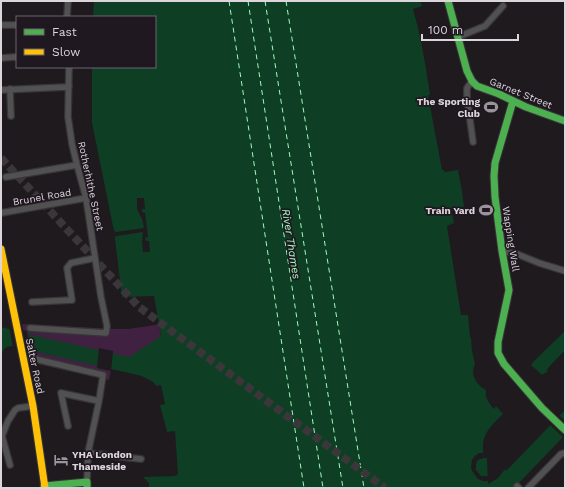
<svg xmlns="http://www.w3.org/2000/svg" width="566" height="489" font-family="'Work Sans',sans-serif">
  <style>
    .green { fill: #412141 }
    .water { fill: #0e3e24 }
    .pier { fill: #1e1a1e }
    .lines { fill: none; stroke-linecap: round; stroke-linejoin: round }
    .ferry { stroke: #9efcbf; stroke-width: 1; stroke-dasharray: 5 4; stroke-linecap: butt }
    .primary-tunnel { stroke: #3a363a; stroke-width: 8; stroke-dasharray: 8 4; stroke-linecap: butt }
    .street-casing { stroke: #383538; stroke-width: 8 }
    .fast-casing { stroke: #383538; stroke-width: 9 }
    .slow-casing { stroke: #383538; stroke-width: 9 }
    .street { stroke: #515151; stroke-width: 5.5 }
    .fast { stroke: #4caf50; stroke-width: 7 }
    .slow { stroke: #ffc107; stroke-width: 7 }
    .labels { text-anchor: middle; dominant-baseline: central; stroke-width: 3.5; stroke-linejoin: round; paint-order: stroke }
    .street-label { font-size: 10px; fill: #dcd6dc; stroke: #201820 }
    .poi-label { font-size: 10px; font-weight: bold; fill: #dcd6dc; stroke: #201820; text-anchor: end }
    .water-label { font-size: 11px; font-style: italic; fill: #9efcbf; stroke: #201820 }
  </style>
  <rect width="100%" height="100%" fill="#1e1a1e"/>
  <path class="green" d="M22 324 114 329H128L155 325 159 324 161 337 152 375 111 369 109 380 29 362Z"/>
  <path class="water" d="M94 1H420L422 6 413 9C421 38 426 66 430 95H428L442 170H444L445 172 458 170 462 191 464 207 451 208 454 223 447 226 461 315H468L470 337 471 338 472 351 475 364C470 374 476 385 486 390 485 398 488 402 494 409L496 406 503 414C495 422 484 431 483 444 483 449 483 453 484 458H487L488 484 498 478 505 469 506 471 565 410V435L519 483 520 484 516 488H149V483L143 477 175 476 178 474 175 431 167 432 160 405 165 404 161 385 156 386 153 382 142 376 11 346C5 347 3 349 1 355V327L36 336 129 357 161 336 154 296 122 297 114 231 92 123V67H155V17H93Z
    M565 331V350L548 368 547 372 542 375 531 365 533 362Z"/>
  <path class="pier" d="M137 198H144L145 209H142V212L145 213 148 237 145 238 146 241H149L150 252H143L142 242 143 232 116 236 115 237 114 231 116 232 144 228 142 219 137 209Z
    M9 327 27 331 30 352 16 349 13 347Z
    M99 348 113 351 111 371 97 368Z
    M558 414 565 421V437L564 438 549 424Z
    M479 453H483L484 458 480 459 477 461 476 464V470L481 476H488V481H483L478 479 472 471 471 467 472 460 475 456Z"/>
  <g class="lines">
    <path class="ferry" d="M229 1 304 488
      M248 1 323 488
      M265 1 343 488
      M286 1 364 488"/>
    <path class="primary-tunnel" d="M1 158 139 307 385 488"/>
    <defs>
      <path id="street" d="M67 17 68 1
        M1 25H17
        M458 37 485 26 503 6
        M1 58 15 57
        M472 81 467 88V98L473 142
        M10 89 11 116
        M1 90 66 87 69 86
        M6 177 77 165
        M1 213 86 198
        M502 251 517 254 539 263 565 271
        M32 302 72 300 67 268 71 263 95 258
        M30 328 106 333 107 326 101 297 86 198 77 165 72 144 68 117 69 67
        M31 358 103 375 99 401 88 453 87 482
        M68 426 61 393 99 401
        M88 453 141 459
        M10 465 2 436 8 421 15 410 18 408 33 406
        M517 486 519 488
        M528 488 561 454 565 453"/>
      <path id="fast" d="M448 1 467 71 472 81 477 86 499 94 526 107 565 121
        M513 101 495 163 494 176 495 197 502 251 509 290 498 342V353L504 364 542 408 565 430
        M44 486 87 482V488"/>
      <path id="slow" d="M1 249 33 406 45 488"/>
    </defs>
    <use href="#street" class="street-casing"/>
    <use href="#fast" class="fast-casing"/>
    <use href="#slow" class="slow-casing"/>
    <use href="#street" class="street"/>
    <use href="#fast" class="fast"/>
    <use href="#slow" class="slow"/>
  </g>
  <defs>
    <symbol id="stadium-bare" viewBox="-9 -9 18 18"><path d="M0-5a6.5 5 0 1 0 0 10a6.5 5 0 1 0 0-10ZM-3.5-1.8h7v3.6h-7Z" fill="#9a949a" stroke="#201820" stroke-width="2.5" paint-order="stroke"/></symbol>
    <symbol id="hotel-bare" viewBox="-9 -9 18 18"><path d="M-6-4.5h1.5V1H6V5H4.5V3h-9V5H-6ZM-4 0a1.8 1.8 0 1 1 3.6 0ZM.5 0V-2.5h3Q6-2.5 6 0Z" fill="#9a949a" stroke="#201820" stroke-width="2.5" paint-order="stroke"/></symbol>
  </defs>
  <g fill-rule="evenodd">
    <use href="#stadium-bare" x="481" y="97" width="20" height="20"/>
    <use href="#stadium-bare" x="476" y="200" width="20" height="20"/>
    <use href="#hotel-bare" x="51" y="450" width="20" height="20"/>
  </g>
  <g class="labels">
    <g class="street-label">
      <text transform="translate(521 93) rotate(22)">Garnet Street</text>
      <text transform="translate(91 186) rotate(78)">Rotherhithe Street</text>
      <text transform="translate(42 197) rotate(-10)">Brunel Road</text>
      <text transform="translate(511 239) rotate(81)">Wapping Wall</text>
      <text transform="translate(35 366) rotate(78)">Salter Road</text>
    </g>
    <g class="poi-label">
      <text x="480" y="101">The Sporting<tspan x="480" dy="12">Club</tspan></text>
      <text x="475" y="210">Train Yard</text>
      <text x="72" y="454" text-anchor="start">YHA London<tspan x="72" dy="12">Thameside</tspan></text>
    </g>
    <g class="water-label">
      <text transform="translate(291 244) rotate(81)">River Thames</text>
    </g>
  </g>
  <rect width="566" height="489" fill="none" stroke="#dcd6dc" stroke-width="4"/>
  <rect x="16" y="16" width="140" height="52" fill="#201820" stroke="#6b646b"/>
  <rect x="24" y="29" width="20" height="6" fill="#4caf50" stroke="#6b646b"/>
  <text x="52" y="36" font-size="12" fill="#dcd6dc">Fast</text>
  <rect x="24" y="49" width="20" height="6" fill="#ffc107" stroke="#6b646b"/>
  <text x="52" y="56" font-size="12" fill="#dcd6dc">Slow</text>
  <path d="M422 34v6h96v-6" fill="none" stroke="#dcd6dc" stroke-width="2"/>
  <text x="428" y="34" font-size="12" fill="#dcd6dc" stroke="#201820" stroke-width="3" paint-order="stroke">100 m</text>
</svg>
